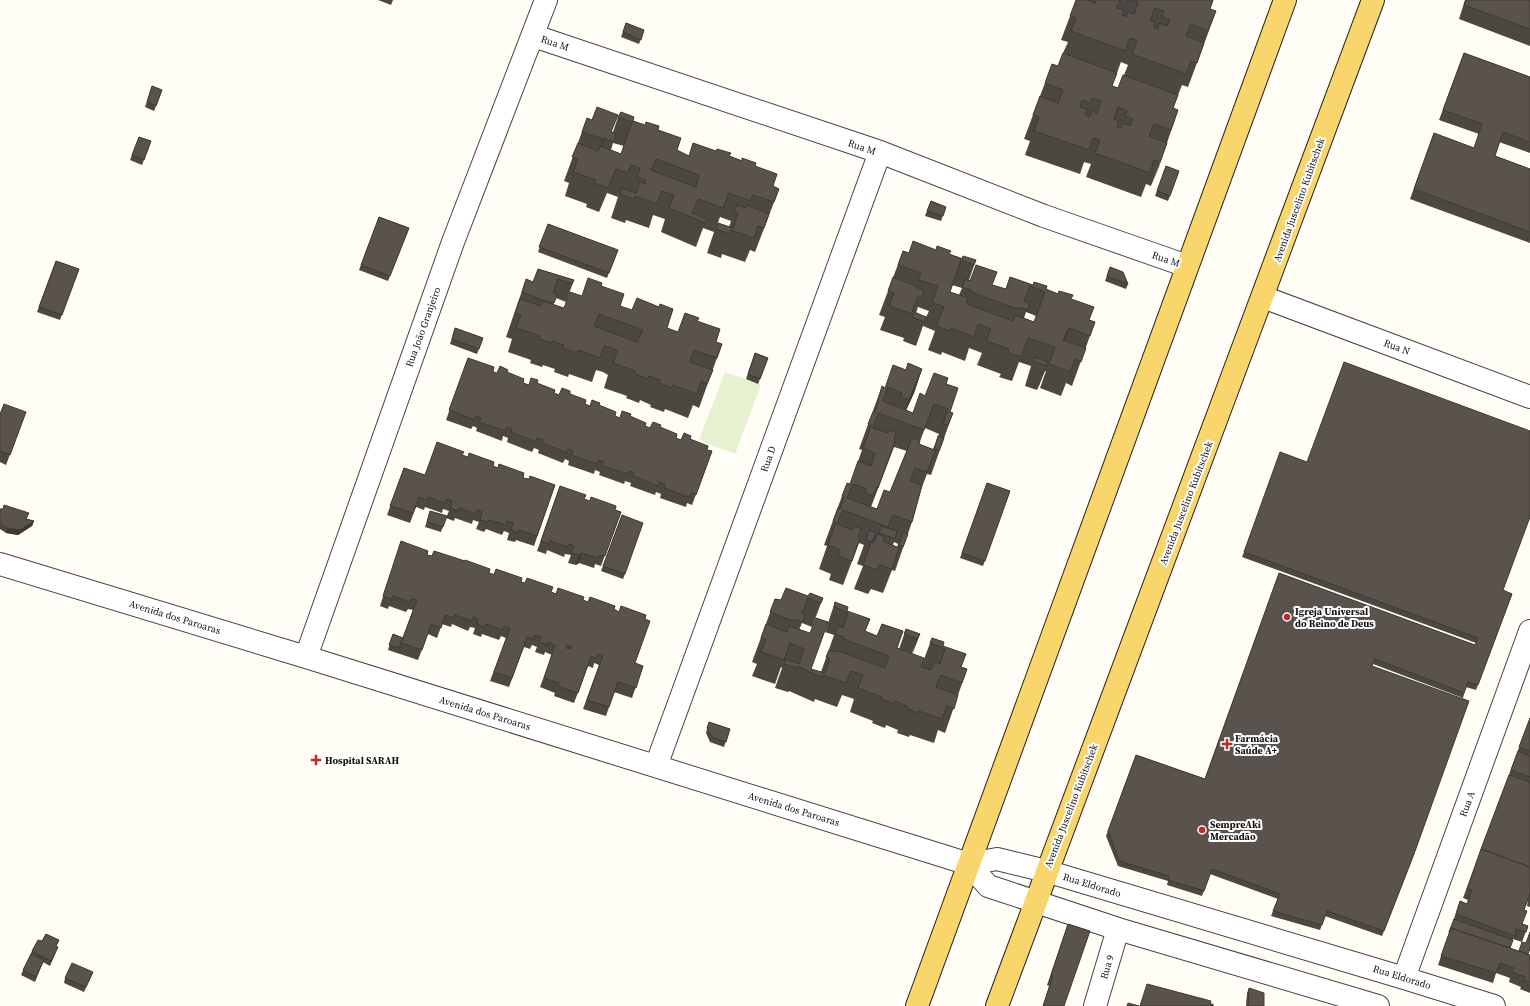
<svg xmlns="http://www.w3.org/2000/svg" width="1530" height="1006" font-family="'Source Serif 4',serif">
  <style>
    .pitch { fill: #e6f2cf }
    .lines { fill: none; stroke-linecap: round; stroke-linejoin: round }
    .minor-casing { stroke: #444; stroke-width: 24 }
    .major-casing { stroke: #222; stroke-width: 24 }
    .minor { stroke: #fff; stroke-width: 22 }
    .major { stroke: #f9d66b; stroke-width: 22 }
    .wall { fill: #4d4742; fill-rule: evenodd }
    .shaded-wall { fill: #3f3936 }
    .building { fill: #5a524d; stroke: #3f3936; fill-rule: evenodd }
    .poi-dot { fill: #c4262e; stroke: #fff; stroke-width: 1.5 }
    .labels { text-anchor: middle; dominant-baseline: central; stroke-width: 4; stroke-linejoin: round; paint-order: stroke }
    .street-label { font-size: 10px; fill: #111; stroke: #fff }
    .poi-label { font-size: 10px; font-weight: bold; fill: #111; stroke: #fff; text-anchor: start }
  </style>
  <rect width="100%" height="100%" fill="#fffdf5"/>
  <path class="pitch" d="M725 372 761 385 735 454 699 440Z"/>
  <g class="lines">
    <defs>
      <path id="minor" d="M534 36 880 152 1044 216 1187 266
        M1263 297 1530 397
        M0 564 306 657 969 864 997 859 1046 871 1404 978 1494 1006
        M306 657 453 242 546 0
        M656 766 880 152
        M969 864 988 886 1118 929 1378 1006
        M1404 978 1530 631
        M1095 1006 1118 929"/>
      <path id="major" d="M917 1006 1285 0
        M997 1006 1373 0"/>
    </defs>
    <use href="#minor" class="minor-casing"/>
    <use href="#major" class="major-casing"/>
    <use href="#minor" class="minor"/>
    <use href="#major" class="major"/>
  </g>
  <path class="wall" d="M378 0H393L391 5Z
    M1076 0H1213L1210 9 1216 11 1207 36 1188 87 1182 85 1173 108 1178 110 1167 143 1151 186 1146 184 1141 197 1086 177 1091 164 1084 162 1080 174 1025 155 1030 141 1024 139 1052 64 1058 66 1063 53 1068 42 1061 40ZM1121 62 1128 65 1124 75 1118 88 1112 86Z
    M1465 0H1530V46L1459 19Z
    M626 23 644 30 639 44 621 37Z
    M1464 53 1530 77V153L1499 142 1495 156 1530 169V243L1410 199 1434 133 1474 148 1479 134 1439 120Z
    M152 86 162 90 154 111 145 107Z
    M618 117 658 130 677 151 689 156H730L755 166 773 186 779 189 755 252 750 250 745 262 722 254 721 258 707 253 714 232 703 228 696 247 661 232 665 219 653 215 649 228 626 220 625 223 611 218 618 197 607 193 599 212 586 207 587 204 565 196 569 183 564 181 587 118 613 132ZM613 143 624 146 621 154 611 150ZM720 217 731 221 729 227 717 225Z
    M139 137 151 141 142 165 130 160Z
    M1166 166 1179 171 1168 201 1155 196Z
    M931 201 946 207 941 221 925 216Z
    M379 217 409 228 388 281 359 270Z
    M548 224 618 250 607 278 538 252Z
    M936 250 962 258 976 260 969 280 992 285 1006 289 1010 277 1071 299 1089 320 1095 322 1072 386 1066 383 1061 396 1040 388 1046 371H1045L1037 390 1025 386 1031 366 1019 362 1012 381 999 377 1001 374 977 365 982 353 969 348 965 361 942 352 941 355 928 350 935 331 923 326 916 346 903 341 904 338 880 330 885 317 879 315 903 251 909 253ZM952 285 962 288 959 295 950 292ZM918 307 929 311 926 317 916 313ZM1026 312 1036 316 1034 322 1024 318Z
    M56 261 79 269 60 320 37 312Z
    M1110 267 1128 284 1126 289 1105 281Z
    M538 269 574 280 566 302 556 298 553 305 564 308 582 296 601 286 620 306 667 328 678 332 698 321 716 342 722 344 699 408 693 405 688 418 665 409 664 412 650 407 651 405 640 400 639 403 626 398 627 396 604 388 608 375 603 372 596 370 592 382 569 374 568 377 554 372 555 369 543 365 542 367 530 363 531 360 508 352 512 339 506 337 526 279 533 282Z
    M455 328 483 338 477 354 450 344Z
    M755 353 768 358 758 384 746 379Z
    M468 358 493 372 497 373 507 372 523 383 528 385 537 383 554 393 559 395 570 394 585 404 590 406 599 405 615 416 620 418 630 416 645 426 650 428 660 427 676 438 681 440 690 439 707 450 712 451 692 505 687 503 686 507 660 498 661 494 656 492 655 495 630 486 631 483 625 481 624 484 599 475 600 472 595 470 594 474 568 465 569 461 565 459 563 463 538 453 539 450 534 448 532 452 507 442 508 438 503 436 502 441 476 431 477 428 473 426 471 429 446 420Z
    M922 369 914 393 906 410 913 413 925 396 946 384 950 412 953 413 931 475 927 474 922 487 912 522 895 571 892 570 883 593 871 589 868 594 854 589 863 566 857 564 864 545 859 543 843 585 829 580 831 574 819 569 827 546 824 545 842 496 850 484 862 450 859 449 882 386 885 388 906 370ZM925 428 939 434 933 449 919 444ZM894 447 907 451 890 492 877 509 871 507ZM894 542 898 544 897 547 893 545Z
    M26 412 6 465 0 462V414Z
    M462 456 498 468 499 464 523 478 555 485 534 546 516 540 515 542 507 540 509 533 504 531 502 535 486 529 484 532 476 529 479 522 473 520 472 524 455 518 454 521 446 518 449 511 443 509 442 513 425 507 424 510 416 507 410 523 387 515 404 468 425 475Z
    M987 483 1010 491 983 566 960 558Z
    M560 486 584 499 621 512 601 566 595 564 594 568 579 563 576 565 568 563 571 555 565 554 564 557 547 550 546 554 537 551Z
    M0 509 27 519 34 521 32 526 18 535 6 533 0 529Z
    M430 511 447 516 441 532 425 527Z
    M622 515 625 574 623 579 601 571Z
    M401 541 427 555 521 582 551 592 614 609 635 663 643 666 632 698 614 692 606 716 583 709 599 665 594 663 593 668 588 666 574 703 554 696 555 693 540 687 552 655 545 652 544 655 535 652 537 647 532 645 530 649 524 647 509 687 490 681 506 638 501 636 499 640 482 634 481 637 473 634 475 628 470 627 468 631 452 624 451 627 442 624 437 638 428 634 418 660 388 650 393 634 403 638 413 610 408 609 406 612 389 606 388 609 380 606Z
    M1244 552 1503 590 1512 594 1476 690 1466 687 1463 698 1373 664 1372 666 1412 859 1382 936 1325 916 1320 930 1271 916 1278 899 1210 874 1202 896 1167 885 1168 881 1118 866 1106 836 1136 755 1205 779 1279 573 1475 645 1476 643 1242 557Z
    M808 596 823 598 812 627 802 623 799 630 811 669 821 672 834 635 825 632 835 602 847 611 865 631 897 648 899 649 906 629 920 634 912 653 921 667 932 638 943 646 961 667 967 669 945 733 938 730 934 743 910 735 909 737 897 733 898 730 886 725 885 728 872 723 873 721 850 712 854 699 842 695 837 707 815 699 814 702 789 691 788 692 775 688 782 668 781 667 775 684 752 676 757 664 752 662 775 599 781 600Z
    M1530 718V907L1527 906 1528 900 1524 910 1522 924 1528 926 1522 942 1513 939 1510 948 1519 951 1526 943 1530 932V951L1529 950 1528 954 1530 955V993L1520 989 1521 987 1509 982 1510 978 1496 973 1493 983 1438 965 1460 901 1467 904 1468 900 1463 898Z
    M709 722 730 729 724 747 710 742 706 733Z
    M1068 924 1064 1006H1043L1049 986 1047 985Z
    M57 947H58L56 952 50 966 43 962 35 982 21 975 32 951Z
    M93 972 84 992 64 983 65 978Z
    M1249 988 1264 1006H1246L1247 993Z"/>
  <path class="shaded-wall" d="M605 138 596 162 595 163 603 139Z
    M1167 143 1159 167 1151 186 1160 162Z
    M1069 328 1060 352 1057 357 1066 333Z
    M1048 362 1039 386 1037 390 1046 366Z
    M922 369 914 393 900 424 909 400Z
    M34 521 32 526 18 535 6 533 7 528Z
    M582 553 579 563 576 565 579 555Z
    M920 634 911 658 909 663 917 639Z
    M798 666 789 691 788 692 797 668Z
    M941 675 932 699 938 681Z"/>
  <path class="building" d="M1076 0H1087L1095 3 1096 0H1128L1127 4 1119 1 1117 8 1124 10 1122 15 1126 17 1128 12 1134 14 1138 2 1133 0H1213L1210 9 1216 11 1208 31 1191 24 1186 36 1204 43 1197 63 1191 61 1186 74 1132 54 1137 40 1130 38 1125 51 1071 31 1076 18 1070 16ZM1155 8 1164 11 1162 17 1170 20 1167 26 1159 23 1158 29 1154 27 1155 22 1150 20Z
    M1466 0H1530V29L1464 5Z
    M626 23 644 30 641 40 623 32Z
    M1063 53 1117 73 1112 86 1118 88 1123 75 1178 95 1173 108 1178 110 1171 130 1154 124 1149 136 1167 143 1160 162 1154 160 1150 173 1095 153 1100 140 1093 138 1089 150 1034 131 1039 117 1033 115 1040 96 1058 103 1063 90 1045 83 1052 64 1058 66ZM1092 98 1101 101 1097 113 1092 111 1089 117 1085 115 1087 109 1080 107 1082 100 1090 103ZM1118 107 1127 111 1125 116 1133 119 1130 126 1123 123 1121 128 1117 127 1119 121 1114 119Z
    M1464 53 1530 77V142L1503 132 1495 156 1530 169V232L1414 189 1434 133 1474 148 1482 124 1443 110Z
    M152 86 162 90 156 106 147 102Z
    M597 107 618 115 611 132 616 134 614 142 605 138 603 139 582 132 587 118 592 120Z
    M621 112 634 117 633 122V121L645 125 646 122 659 126 658 130 681 138 677 150 689 156 693 143 716 151 717 149 731 153 729 156 742 161V158L756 163 755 166 777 174 773 186 779 189 774 202 753 195 750 201 729 193 723 208 698 199 692 213 707 219 705 223 669 208 674 195 662 191 657 204 635 196 634 199 620 194 622 188 636 193 640 182 645 184 646 180 637 177 640 168 631 165 628 173 616 169 608 188 594 183 596 180 573 172 578 159 572 157 578 143 598 151 600 146 621 154 632 122 618 117ZM656 159 699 175 696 187 651 170Z
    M139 137 151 141 144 160 132 155Z
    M1166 166 1179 171 1170 196 1157 191Z
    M931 201 946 207 943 216 927 211Z
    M737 205 746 208 747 205 769 214 764 228 758 226 754 238 731 230 730 234 716 229 718 223 733 228 738 213 734 212Z
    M379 217 409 228 390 276 361 265Z
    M548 224 618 250 609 273 539 247Z
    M913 241 936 250 937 246 951 251 949 254 962 259 963 256 976 260 974 265 961 260 950 292 968 298 967 304 1013 321 1015 315 1034 322 1045 292 1030 286 1024 301 1030 303 1027 310 1018 307 1017 309 971 292V290L962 287 965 279 970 281 976 265 997 272 992 285 1006 289 1010 277 1033 285 1034 282 1047 286 1046 289 1058 294 1059 291 1073 295 1071 299 1094 307 1089 320 1095 322 1090 336 1069 328 1066 333 1063 340 1086 348 1081 362 1075 359 1070 372 1049 364 1055 347 1028 338 1021 357 1008 353 1009 349 986 341 991 329 978 324 974 337 951 328 950 331 936 326 944 307 932 302 938 286 918 280 921 273 898 265 903 251 909 253Z
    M56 261 79 269 62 315 39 307Z
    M1110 267 1123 272 1128 284 1107 276Z
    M538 269 574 280 572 284 558 279 553 293 557 295 554 303 545 301 522 292 526 279 533 282Z
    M893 277 916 286V287L924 291 921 298 918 297 912 311 926 317 925 322 912 317 913 314 889 306 894 293 888 291Z
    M588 278 602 283 601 286 624 294 620 306 632 310 637 298 659 307 660 304 673 309 667 328 678 332 685 313 699 318 697 321 720 329 716 342 722 344 717 358 694 350 690 362 713 370 707 384 701 381 697 394 673 385 672 388 659 383 660 380 649 376 648 379 635 374V371L613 363 617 351 612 348 604 346 600 358 578 350 577 353 563 348 564 345 552 341 551 343 539 339 540 336 516 328 521 315 515 313 520 299 541 306 543 301 564 308 570 292 582 296ZM599 314 643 330 637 342 594 326Z
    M455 328 483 338 479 349 452 339Z
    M755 353 768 358 760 379 748 374Z
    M1035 357 1048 362 1046 366 1033 361Z
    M468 358 494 367 493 372 497 373 500 366 508 370 507 372 524 379 523 383 529 385 531 378 538 380 537 383 555 390 554 393 559 395 562 388 570 391V394L586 400 585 404 590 406 592 400 600 403 599 405 616 412 615 416 620 418 622 411 631 414 630 416 646 423 645 426 650 428 653 422 661 425 660 427 677 434 676 438 681 440 684 433 691 436 690 439 708 446 707 450 712 451 696 495 691 493 689 497 664 488 665 484 659 482 658 486 633 476 634 473 629 471 628 474 602 466 604 462 599 460 597 464 571 455 573 451 568 449 567 453 542 443 543 440 537 438 536 442 511 432 512 429 507 427 505 431 479 422 481 418 476 416 475 420 449 410Z
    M1344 362 1530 431V517L1503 590 1512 594 1478 685 1468 682 1464 693 1375 659 1372 666 1469 701 1414 854 1384 931 1327 911 1322 925 1273 911 1280 894 1212 869 1204 891 1168 880 1169 876 1119 861 1108 831 1136 755 1205 779 1279 573 1475 645 1478 638 1244 552 1280 452 1307 462Z
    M908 363 922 369 909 400 901 397 902 393 888 387 883 401 913 413 920 393 925 396 934 373 948 378 946 384 958 388 950 412 953 413 948 425 943 424 948 409 934 404 924 430 878 413 873 428 888 433 889 430 896 432 894 441 895 442 878 488 877 487 873 496 865 493 867 489 853 484 847 498 877 509 884 490 890 492 912 438 920 441 919 444 934 450 938 436 944 438 939 451 936 449 927 472 915 468 910 481 922 485 912 522 893 515 888 527 843 510 837 524 852 530 853 526 862 529 858 537 860 538 852 561 838 556 840 550 828 545 836 522 833 521 838 508 840 509 844 497 842 496 847 483 850 484 858 461 871 466 875 453 863 448 871 426 868 424 873 412 875 413 882 386 885 388 893 365 906 370Z
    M4 404 26 412 10 455 0 451V414Z
    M437 442 464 452 462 455 468 457 469 453 494 462 493 466 498 468 499 464 524 473 523 478 529 479 530 476 555 485 537 536 519 530 518 533 511 530 513 523 507 521 506 525 489 520 488 522 480 520 482 512 477 510 476 514 459 508 458 511 450 508 452 501 447 499 445 503 428 497V500L419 497 413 513 390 506 404 468 425 475Z
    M987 483 1010 491 985 561 962 553Z
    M560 486 586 495 584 499 590 501 591 497 616 506 615 510 621 512 605 556 599 555 598 558 582 553 579 555 571 553 574 546 569 544 567 547 550 541 549 544 541 541Z
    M4 505 29 513 26 519 34 521 20 530 7 528 2 525 0 521V509H3Z
    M430 511 447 516 443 527 427 522Z
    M622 515 643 523 625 574 603 566Z
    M881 526 897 531 895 539 879 533Z
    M869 530 876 533 872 542 866 540Z
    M903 532 908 534 903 547 899 545Z
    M877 534 884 537 883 541 899 548 892 569 879 565 877 570 863 565 871 542 874 543Z
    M401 541 428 551 427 555 432 556 434 551 465 561V560L490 569 489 573 494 575 496 569 522 578 521 582 525 583 527 578 553 587 551 592 556 594 558 588 584 597 583 600 588 602 590 597 615 606 614 609 619 612 621 606 646 615 645 619 650 621 635 663 643 666 636 688 618 682 609 707 587 700 603 655 598 654 596 658 591 656 578 693 558 686 559 683 544 678 555 645 548 642 547 645 539 642 541 637 535 635 534 639 527 637 512 678 494 672 510 628 504 626 503 630 486 624 485 627 477 624 478 619 473 617 472 621 455 615 454 618 445 615 441 628 431 624 422 650 401 643 417 600 411 599 410 602 393 596 391 599 383 596ZM567 645 572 647 571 649 566 648Z
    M786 588 808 596 810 593 823 598 821 603 808 598 802 613 805 615 802 622 794 619 793 621 770 612 775 599 781 600Z
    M835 602 848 607 847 611 870 619 865 631 877 636 882 624 903 631 897 648 924 658 921 667 931 670 934 662 940 664 945 649 930 643 932 638 944 642 943 646 966 654 961 667 967 669 962 683 941 675 938 681 936 687 958 695 954 709 947 706 942 719 919 711 918 713 906 708 907 706 895 701 894 704 881 699 882 697 858 688 863 675 851 671 846 683 823 675 822 678 798 666 797 668 784 664 786 659 799 664 804 649 790 643 784 660 761 652 766 640 761 638 766 624 787 632 789 626 810 633 816 618 828 622 811 669 825 673 830 659 826 657 829 650 838 652V651L885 668 889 656 843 639 844 637 835 634 838 626 843 628 848 613 834 607Z
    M906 629 920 634 917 639 904 634Z
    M393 634 403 638 399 648 389 645Z
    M1530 718V751L1519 747Z
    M709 722 730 729 726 742 712 737 707 728Z
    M1518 751 1530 756V777L1511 770Z
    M1509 775 1530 782V867L1481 849Z
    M1481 849 1530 867V893L1524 910 1527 911 1522 924 1528 926 1526 932 1516 929 1515 936 1456 914 1460 901 1467 904 1472 890 1467 889Z
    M1454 919 1513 940 1510 948 1451 928 1449 932Z
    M1068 924 1090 931 1064 1006H1043L1053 976 1051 975Z
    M1451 928 1530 955V982L1524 980 1525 977 1512 972 1514 968 1500 963 1496 973 1441 956Z
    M1530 932V948L1528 954 1519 951 1522 942 1526 943Z
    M46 934 59 940 56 946 58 947 51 961 32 951 38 940 42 941Z
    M31 954 44 960 36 977 23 970Z
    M72 963 93 972 86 987 65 978Z
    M1147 984 1211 1001 1210 1004H1213V1006H1140Z
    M1249 988 1264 993V1006H1248Z
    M1128 1003 1139 1006H1127Z"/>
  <g class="poi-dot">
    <circle cx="1287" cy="617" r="4"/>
    <path d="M1225 738h4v4h4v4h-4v4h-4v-4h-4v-4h4z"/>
    <path d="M314 754h4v4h4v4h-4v4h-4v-4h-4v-4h4z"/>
    <circle cx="1202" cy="830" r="4"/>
  </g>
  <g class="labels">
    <g class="street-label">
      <text transform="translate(555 43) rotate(19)">Rua M</text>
      <text transform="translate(862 147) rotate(19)">Rua M</text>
      <text transform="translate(1299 200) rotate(-70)">Avenida Juscelino Kubitschek</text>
      <text transform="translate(1166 259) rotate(19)">Rua M</text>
      <text transform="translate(423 327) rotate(-70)">Rua João Granjeiro</text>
      <text transform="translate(1397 347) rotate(20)">Rua N</text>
      <text transform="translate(768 459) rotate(-70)">Rua D</text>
      <text transform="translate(1186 503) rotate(-69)">Avenida Juscelino Kubitschek</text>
      <text transform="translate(175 617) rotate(17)">Avenida dos Paroaras</text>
      <text transform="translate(485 713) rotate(17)">Avenida dos Paroaras</text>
      <text transform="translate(1467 804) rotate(-70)">Rua A</text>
      <text transform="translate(1071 806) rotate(-69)">Avenida Juscelino Kubitschek</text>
      <text transform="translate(794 809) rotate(17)">Avenida dos Paroaras</text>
      <text transform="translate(1092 885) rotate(17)">Rua Eldorado</text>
      <text transform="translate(1107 967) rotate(-73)">Rua 9</text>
      <text transform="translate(1402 977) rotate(17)">Rua Eldorado</text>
    </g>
    <g class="poi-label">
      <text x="1295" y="611">Igreja Universal<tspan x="1295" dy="12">do Reino de Deus</tspan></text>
      <text x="1235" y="738">Farmácia<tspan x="1235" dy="12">Saúde A+</tspan></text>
      <text x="325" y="760">Hospital SARAH</text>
      <text x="1210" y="824">SempreAki<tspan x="1210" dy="12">Mercadão</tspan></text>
    </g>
  </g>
</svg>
